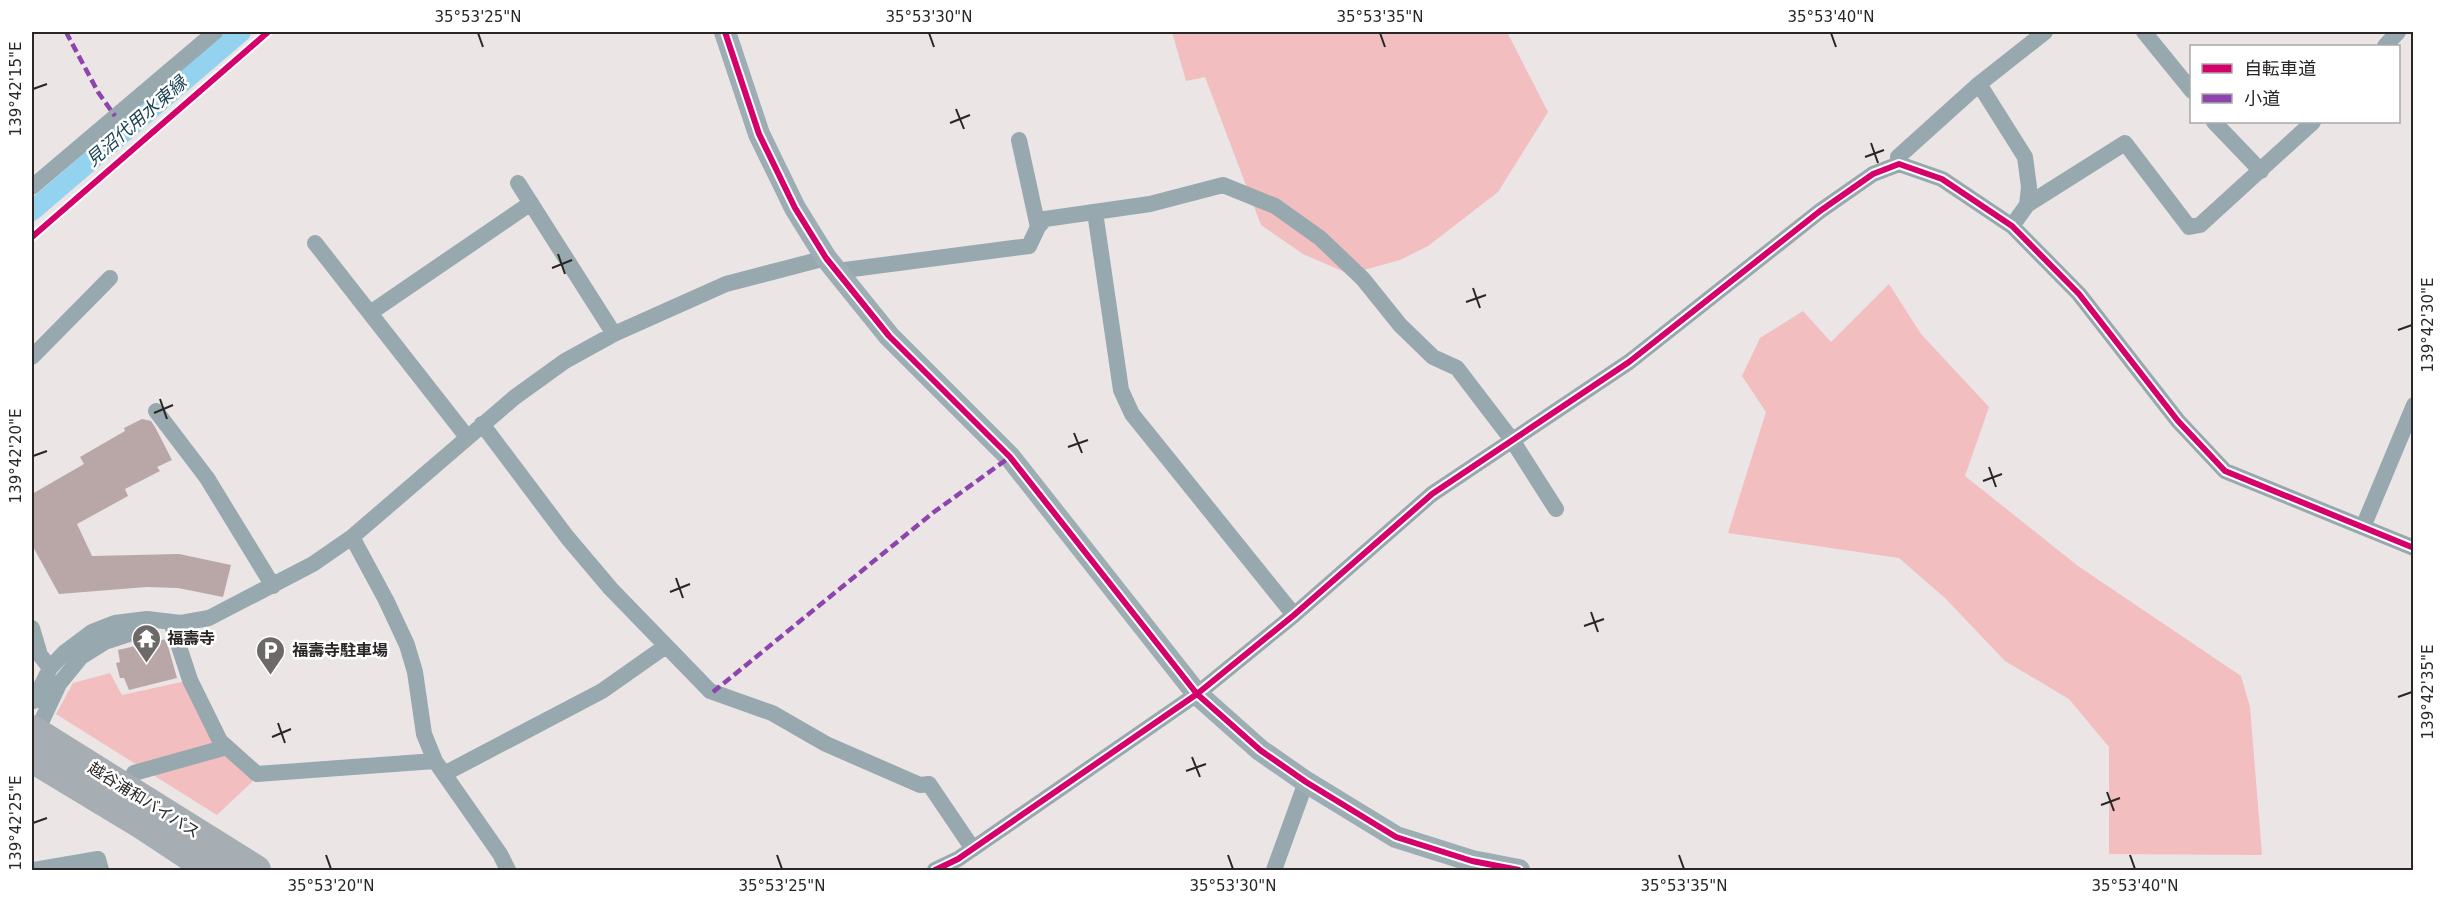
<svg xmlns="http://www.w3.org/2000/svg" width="2445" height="902" font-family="'DejaVu Sans','Noto Sans JP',sans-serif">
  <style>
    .green { fill: #f2bec0 }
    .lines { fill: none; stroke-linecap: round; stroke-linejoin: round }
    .canal { stroke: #94d3f0; stroke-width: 20 }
    .building { fill: #b9a6a7 }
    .street { stroke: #97a8af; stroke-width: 16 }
    .secondary { stroke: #9cadb4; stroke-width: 22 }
    .highway { stroke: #a7aeb3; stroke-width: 30 }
    .quiet { stroke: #8e44ad; stroke-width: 4.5; stroke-dasharray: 9 4.5; stroke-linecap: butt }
    .cycleway-casing { stroke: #fff; stroke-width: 10 }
    .cycleway { stroke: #d6006c; stroke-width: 6 }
    .ticks { fill: none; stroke: #292625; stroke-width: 2 }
    .labels { text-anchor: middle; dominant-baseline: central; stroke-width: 5; stroke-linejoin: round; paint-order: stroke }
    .poi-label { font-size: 16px; font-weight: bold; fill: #292625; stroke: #fff; text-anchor: start }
    .street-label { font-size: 16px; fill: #292625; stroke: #fff }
    .water-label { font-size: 18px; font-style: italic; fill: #163f50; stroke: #fff }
    .neatline { fill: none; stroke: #292625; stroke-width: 2 }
    .ticks-label { font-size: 15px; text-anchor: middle; fill: #292625 }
  </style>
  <rect width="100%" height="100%" fill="#ebe5e5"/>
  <path class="green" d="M1172 32H1507L1548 112 1498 192 1428 246 1400 260 1349 274 1303 254 1261 225 1205 77 1186 81Z
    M1889 284 1921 334 1989 407 1965 476 2078 566 2241 676 2250 707 2262 855 2109 854V747L2069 699 2005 661 1945 598 1899 558 1728 533 1766 412 1742 376 1760 338 1803 311 1831 342Z
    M110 673 122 695 186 681 214 743 253 781 217 815 56 714 73 683Z"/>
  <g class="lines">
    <path class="canal" d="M32 211 241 32"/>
  </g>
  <path class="building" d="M142 419 151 421 155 427 172 460 157 467 160 471 125 489 128 496 77 524 92 556 179 554 231 565 223 597 178 588 147 587 59 594 32 545V494L84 464 80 457 125 431 124 428Z
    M166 639 177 678 129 690 124 678H120L116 663 120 662 118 650Z"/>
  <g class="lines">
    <path class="street" d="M2144 32 2192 91
      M2385 46 2398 32
      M1979 84 2025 157 2029 187 2027 205
      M2214 122 2261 171
      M1899 164 1898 157 1979 84 2045 32
      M518 183 614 334
      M32 187 215 32
      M1095 212 1121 390 1132 414 1294 615
      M2012 226 2027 205 2125 143 2189 227 2200 225 2313 122
      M1038 227 1045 219 1150 204 1223 185 1275 206 1320 238 1363 279 1400 325 1433 357 1457 368 1512 440 1556 509
      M315 243 467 437
      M837 271 1029 246 1038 227 1019 140
      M370 313 531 203
      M32 357 110 278
      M156 411 207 478 273 586
      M482 424 567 537 611 589 710 691 772 713 826 744 920 785 929 784 973 849
      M2363 527 2414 405
      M352 537 386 600 407 645 415 672 424 734 435 761 500 854 508 870
      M171 622 190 680 220 741 257 774 435 761
      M32 628 40 655 50 668
      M34 701 50 668 64 653 92 632 115 623 147 619 181 623 209 618 313 564 352 537 515 397 565 361 614 334 726 284 826 258
      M36 733 59 684 81 657 105 642 139 631 147 619
      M134 773 227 747
      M444 774 602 691 666 646
      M34 870 98 859 101 870
      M935 870 958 859 1197 694 1294 615 1432 494 1629 362 1820 211 1873 174 1899 164 1942 179 2012 226 2079 294 2178 421 2225 471 2414 548
      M1274 870 1306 782"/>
    <path class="secondary" d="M725 32 759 134 795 208 826 258 889 336 1010 457 1197 694 1260 750 1306 782 1396 837 1472 861 1519 870"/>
    <path class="highway" d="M32 730 256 870
      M32 758 143 825 211 870"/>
    <path class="quiet" d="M66 32 98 92 115 116
      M713 692 934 512 1010 457"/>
    <defs>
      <path id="cycleway" d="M725 32 759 134 795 208 826 258 889 336 1010 457 1197 694 1260 750 1306 782 1396 837 1472 861 1519 870
        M32 237 268 32
        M935 870 958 859 1197 694 1294 615 1432 494 1629 362 1820 211 1873 174 1899 164 1942 179 2012 226 2079 294 2178 421 2225 471 2414 548"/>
    </defs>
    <use href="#cycleway" class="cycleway-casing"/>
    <use href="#cycleway" class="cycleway"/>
  </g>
  <path class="ticks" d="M478 33 483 47M929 33 934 47M1380 33 1385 47M1831 33 1836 47M33 89 47 84M956 109 964 129M950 123 970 115M1871 143 1878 163M1865 157 1884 150M558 254 565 274M552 268 572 260M1473 288 1480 308M1466 302 1486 295M2398 330 2412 325M160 399 167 419M154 413 173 405M1074 433 1082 453M1068 447 1088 440M33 456 47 451M1989 467 1996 487M1983 481 2002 474M676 578 683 598M670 592 690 584M1591 612 1598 632M1584 626 1604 619M2398 697 2412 692M278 723 285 743M272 737 291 729M1192 757 1200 777M1186 771 1206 764M2107 792 2114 811M2101 805 2120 798M33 823 47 818M326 855 331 869M777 855 782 869M1228 855 1233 869M1679 855 1684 869M2130 855 2135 869"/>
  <defs>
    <symbol id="temple-pin" viewBox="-11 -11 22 30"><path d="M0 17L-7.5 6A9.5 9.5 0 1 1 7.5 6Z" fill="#6d6968" stroke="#fff"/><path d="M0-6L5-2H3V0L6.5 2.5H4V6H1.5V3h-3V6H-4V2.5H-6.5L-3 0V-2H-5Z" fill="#fff"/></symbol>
    <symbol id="parking-pin" viewBox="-11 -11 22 30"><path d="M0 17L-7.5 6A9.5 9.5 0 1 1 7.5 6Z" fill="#6d6968" stroke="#fff"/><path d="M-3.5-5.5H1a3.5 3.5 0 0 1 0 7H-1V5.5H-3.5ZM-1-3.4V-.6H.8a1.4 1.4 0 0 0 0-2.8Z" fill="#fff"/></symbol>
  </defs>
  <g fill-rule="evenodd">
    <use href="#temple-pin" x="130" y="622" width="33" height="45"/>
    <use href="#parking-pin" x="254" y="634" width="33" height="45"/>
  </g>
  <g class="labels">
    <g class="poi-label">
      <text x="167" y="638">福壽寺</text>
      <text x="292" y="650">福壽寺駐車場</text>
    </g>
    <g class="street-label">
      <text transform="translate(144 800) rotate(32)">越谷浦和バイパス</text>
    </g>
    <g class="water-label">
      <text transform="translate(136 121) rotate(-41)">見沼代用水東縁</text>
    </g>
  </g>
  <rect width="2445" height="902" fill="none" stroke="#ffffff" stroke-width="66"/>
  <rect x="2190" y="45" width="210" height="78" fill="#ffffff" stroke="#a9a8a8" stroke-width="1.5"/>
  <rect x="2202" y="64" width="30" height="9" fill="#d6006c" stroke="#a9a8a8" stroke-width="1.5"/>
  <text x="2244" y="75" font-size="18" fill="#292625">自転車道</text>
  <rect x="2202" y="94" width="30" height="9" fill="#8e44ad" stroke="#a9a8a8" stroke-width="1.5"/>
  <text x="2244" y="105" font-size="18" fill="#292625">小道</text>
  <rect x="33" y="33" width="2379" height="836" class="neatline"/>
  <g class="ticks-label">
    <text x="478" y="22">35°53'25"N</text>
    <text x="929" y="22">35°53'30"N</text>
    <text x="1380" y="22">35°53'35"N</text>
    <text x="1831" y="22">35°53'40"N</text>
    <text transform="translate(16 89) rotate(-90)" y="5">139°42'15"E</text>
    <text transform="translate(2428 325) rotate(-90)" y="5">139°42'30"E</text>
    <text transform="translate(16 456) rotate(-90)" y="5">139°42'20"E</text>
    <text transform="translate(2428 692) rotate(-90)" y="5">139°42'35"E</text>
    <text transform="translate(16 823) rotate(-90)" y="5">139°42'25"E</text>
    <text x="331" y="891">35°53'20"N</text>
    <text x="782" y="891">35°53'25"N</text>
    <text x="1233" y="891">35°53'30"N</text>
    <text x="1684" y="891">35°53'35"N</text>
    <text x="2135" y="891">35°53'40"N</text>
  </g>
</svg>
